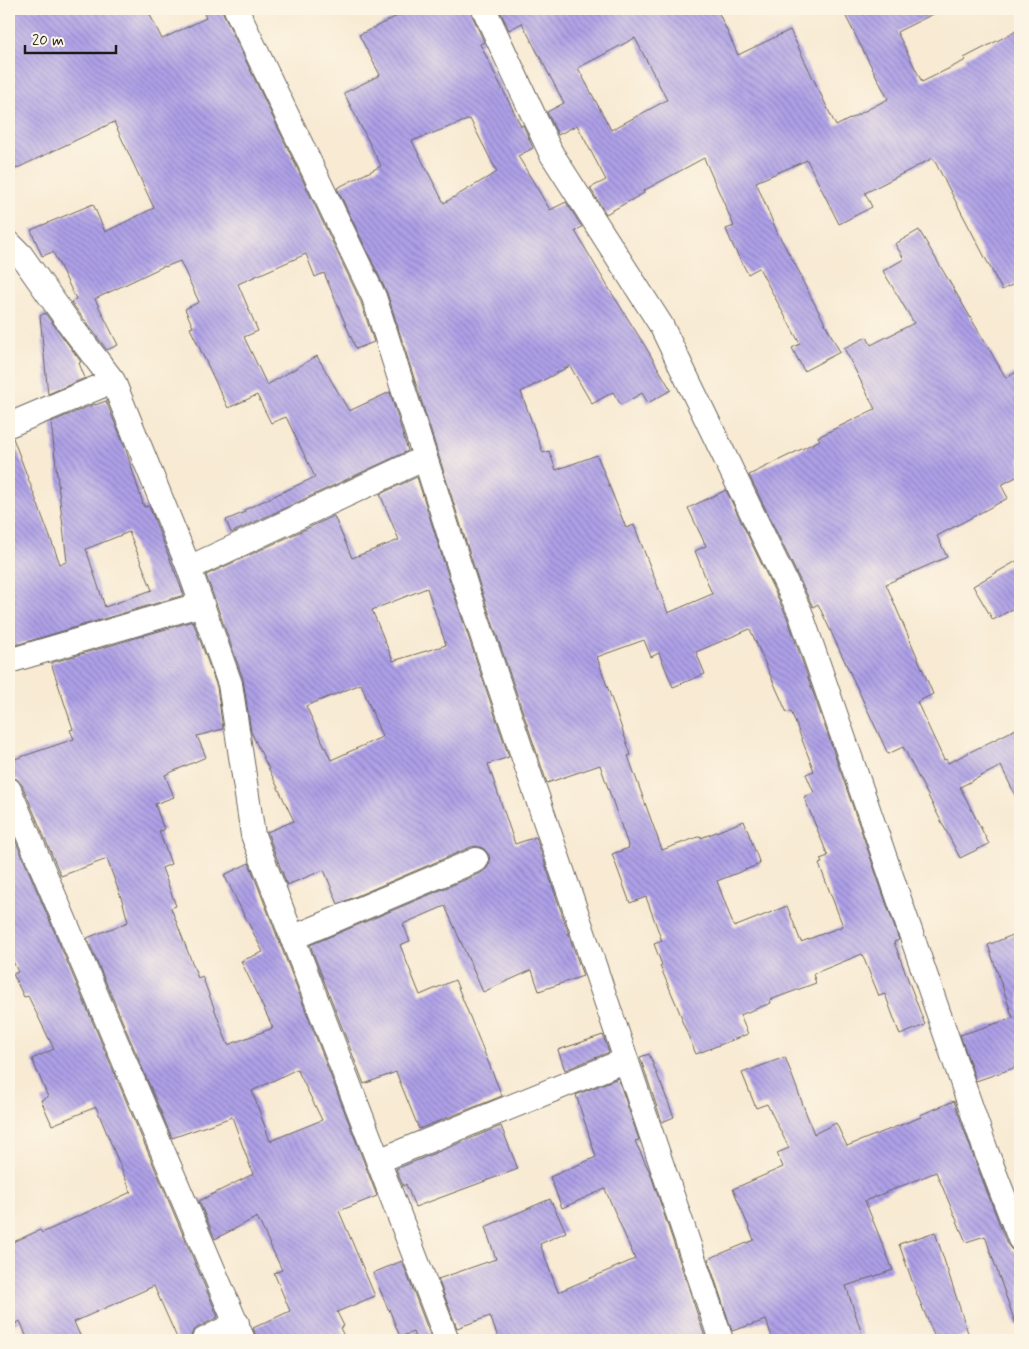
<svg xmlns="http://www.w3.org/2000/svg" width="1029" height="1349" font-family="Mynerve,sans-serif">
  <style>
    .building { fill: url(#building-back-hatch); fill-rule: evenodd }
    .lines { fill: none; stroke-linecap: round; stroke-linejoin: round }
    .street-casing { stroke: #69645c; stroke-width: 26 }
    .street { stroke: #fff; stroke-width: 24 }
  </style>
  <defs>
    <pattern id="building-back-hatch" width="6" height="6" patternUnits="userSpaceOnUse" patternTransform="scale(1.25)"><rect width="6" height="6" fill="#aea0e8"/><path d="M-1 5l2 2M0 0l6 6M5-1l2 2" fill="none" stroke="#8d82bb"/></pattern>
  </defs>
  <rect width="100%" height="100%" fill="#fcf5e5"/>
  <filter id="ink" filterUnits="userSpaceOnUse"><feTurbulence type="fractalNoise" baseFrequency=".02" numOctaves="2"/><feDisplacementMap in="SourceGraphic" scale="10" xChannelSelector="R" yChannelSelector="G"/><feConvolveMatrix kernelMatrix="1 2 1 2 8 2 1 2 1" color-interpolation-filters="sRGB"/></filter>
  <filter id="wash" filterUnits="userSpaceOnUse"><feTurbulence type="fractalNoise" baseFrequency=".0096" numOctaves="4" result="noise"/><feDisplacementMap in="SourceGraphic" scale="20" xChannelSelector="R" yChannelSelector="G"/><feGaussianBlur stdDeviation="1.12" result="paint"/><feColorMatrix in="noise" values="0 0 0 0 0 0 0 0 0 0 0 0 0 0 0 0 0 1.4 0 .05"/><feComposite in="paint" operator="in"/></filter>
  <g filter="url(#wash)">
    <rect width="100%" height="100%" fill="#f8ead3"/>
    <g id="blocks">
      <path class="building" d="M9 9H147L162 39 206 18 202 9H222L224 15 361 302 374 342 356 349 324 273 315 277 306 254 238 284 258 331 244 337 267 385 317 356 349 411 390 392 408 451 231 533 226 520 245 512 244 510 315 477 286 417 271 423 257 395 228 408 190 328 193 327 185 309 199 302 180 261 165 267 164 266 95 299 118 345 107 350 71 302 76 299 53 252 42 256 31 230 93 204 105 232 154 208 114 122 9 172Z
        M411 9H470L472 15 484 42 480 44 521 126 523 125 533 148 518 156 550 210 566 202 582 227 575 231 608 287 645 346 671 390 648 403 642 393 621 405 613 392 592 404 570 366 521 392 543 453 549 451 556 470 597 455 626 528 634 525 668 613 712 594 695 551 706 546 688 508 726 490 787 617 899 940 894 942 925 1025 900 1035 885 994 879 996 862 954 813 974 816 983 770 1000 771 1003 740 1015 748 1034 696 1054 681 1019 682 1018 660 966 662 965 654 944 662 941 646 897 630 903 612 854 629 848 600 765 547 783 481 589 387 293 337 188 381 166 344 93 380 75 359 35ZM470 119 497 172 444 203 412 141ZM750 629 787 713 791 711 814 771 806 774 814 793 804 797 828 856 820 859 822 863 819 864 843 926 801 942 787 906 734 927 717 881 760 864 744 821 701 838V836L662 850 628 756 631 755 597 657 644 640 651 657 659 653 673 687 705 674 696 652Z
        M499 9H717L738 55 790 30 836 126 888 99 842 9H943L897 32 922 82 966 60 964 58 1020 29V281L1002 290 933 158 865 193 872 207 839 224 807 160 756 182 777 232 802 277 801 278 840 352 804 371 792 348 800 344 759 268 748 274 733 246 726 229 734 226 704 158 643 191 644 193 606 214 590 188 606 180 577 125 558 135 547 112 564 103 522 23 509 30ZM635 38 667 100 611 130 578 68Z
        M919 230 1006 378 1020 370V475L1001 485 1008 498 937 536 947 557 886 584 933 694 917 702 944 760 946 759 948 763 1020 727V805L1001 766 960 787 989 844 960 858 903 747 888 754 818 604 813 607 749 475 820 440 818 437 875 409 844 348 867 337 871 345 914 323 883 271 904 259 895 244Z
        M45 313 81 362 79 363 85 378 48 394 40 316Z
        M106 401 126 450 144 507 149 506 184 595 9 647V439L13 438 60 564 67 562 51 422 95 404V405ZM129 532 152 590 105 607 86 549Z
        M417 477 455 597 509 757 488 764 515 844 536 837 583 976 539 991 532 970 483 992 445 906 403 924 410 941 400 945 420 995 455 980 502 1096 419 1129 396 1072 364 1084 310 945 481 873 487 868 490 862 489 855 484 849 477 846 471 847 338 904 324 870 287 885 267 832 294 821 251 732 243 679 206 575 334 516 352 558 399 540 380 494ZM427 588 446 645 393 661 372 610ZM361 684 382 737 331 760 306 706Z
        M1020 559V605L993 620 973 586Z
        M193 621 217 687 223 729 197 736 206 757 165 775 174 797 155 804 164 830 159 831 171 864 162 868 176 906 171 908 198 978 202 976 228 1045 273 1028 241 961 263 952 224 875 249 863 377 1196 339 1211 375 1296 337 1312 344 1326 340 1328 346 1340H257L253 1328 290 1311 274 1273 282 1270 257 1217 215 1239 199 1201 253 1174 232 1117 172 1138 87 938 128 922 123 903 107 859 61 876 22 785 17 779 9 777V761L74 739 70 730 73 729 51 663ZM297 1069 322 1120 270 1141 252 1091Z
        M9 825 218 1317 197 1328 192 1333 190 1340H178L154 1286 74 1322 82 1340H28L20 1321 9 1328V1244L40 1230 42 1233 131 1192 96 1107 52 1125 41 1100 48 1097 32 1059 54 1049 28 996 24 997 13 974 18 972 9 953Z
        M1020 932V1066L976 1081 960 1035 1013 1018 988 945Z
        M603 1035 609 1052 565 1070 558 1050Z
        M649 1054 674 1117 662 1122 640 1057Z
        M785 1057 814 1134 836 1123 847 1146 921 1117 920 1115 954 1101 973 1155 1007 1244 1012 1250 1018 1252 1020 1260V1324L1016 1325 985 1236 966 1242 936 1172 865 1201 893 1270 846 1286 864 1340H773L766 1320 732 1331 708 1259 754 1240 733 1189 783 1167 777 1153 789 1148 767 1104 756 1108 742 1073Z
        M618 1078 639 1140 635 1141 651 1175 706 1340H499L490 1316 457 1328 438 1279 496 1259 485 1227 550 1199 566 1232 540 1244 558 1292 635 1259 605 1189 562 1208 550 1177 596 1157 576 1095Z
        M501 1126 518 1169 415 1207 406 1184 403 1186 396 1169Z
        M935 1232 968 1333 954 1340H936L916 1292 899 1244Z
        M402 1261 432 1340H416L413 1332 400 1337 389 1309H388L373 1273Z"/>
    </g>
  </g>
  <g filter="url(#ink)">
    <use href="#blocks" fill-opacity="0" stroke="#69645c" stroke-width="1"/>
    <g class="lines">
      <defs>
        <path id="street" d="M236 9 374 297 468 593 721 1340
          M484 9 551 153 661 325 800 612 986 1151 1020 1239
          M9 243 21 255 74 330 113 381 189 568 230 684 253 835 447 1340
          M9 425 113 381
          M189 568 425 458
          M9 661 202 604
          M9 790 243 1340
          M292 938 476 860
          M378 1161 626 1060
          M204 1340 237 1323"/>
      </defs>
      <use href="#street" class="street-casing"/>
      <use href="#street" class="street"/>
    </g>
  </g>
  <rect width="1029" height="1349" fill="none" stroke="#fcf5e5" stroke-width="30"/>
  <path d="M25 45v8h91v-8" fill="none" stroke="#1c1c1c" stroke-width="2.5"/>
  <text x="32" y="45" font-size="15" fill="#1c1c1c" stroke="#fcf5e5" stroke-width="4" paint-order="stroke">20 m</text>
</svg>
